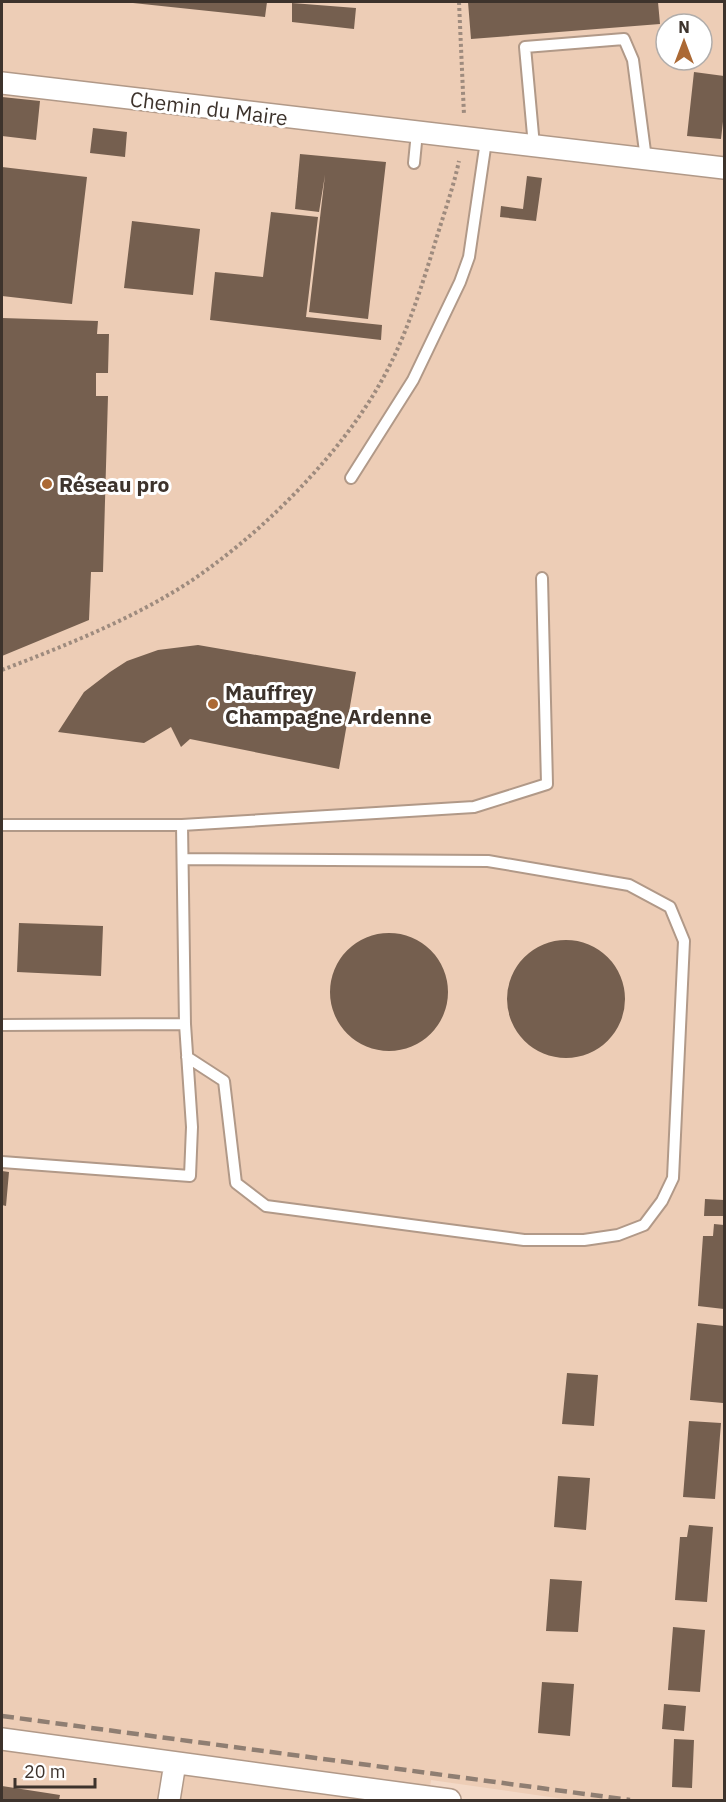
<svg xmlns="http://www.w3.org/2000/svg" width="726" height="1802" font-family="'IBM Plex Sans',sans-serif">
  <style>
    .built { fill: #edcdb6; fill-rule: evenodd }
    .building { fill: #755f4f }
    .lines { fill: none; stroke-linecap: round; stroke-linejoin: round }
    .lane-casing { stroke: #b19988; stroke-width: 14 }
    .street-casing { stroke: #b19988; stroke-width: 24 }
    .path { stroke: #9e8b7e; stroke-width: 4; stroke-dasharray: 3 3; stroke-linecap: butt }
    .lane { stroke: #fff; stroke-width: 10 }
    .street { stroke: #fff; stroke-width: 21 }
    .rail { stroke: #8f7e72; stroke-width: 4.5; stroke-dasharray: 12 6; stroke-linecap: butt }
    .poi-dot { fill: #ab6935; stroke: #fff; stroke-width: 2 }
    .labels { text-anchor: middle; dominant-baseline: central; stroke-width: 6; stroke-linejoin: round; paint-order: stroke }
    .street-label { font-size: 21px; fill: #3d332c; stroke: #fff }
    .poi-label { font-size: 21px; font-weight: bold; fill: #3d332c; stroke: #fff; text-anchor: start }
  </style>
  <rect width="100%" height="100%" fill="#f3d9c7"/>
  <path class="built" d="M2 2H724V1800H571L431 1780 428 1800H2ZM666 24H702V60H666Z"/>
  <path class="building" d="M133 2H267L265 17 133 3Z
    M468 2H658L660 24 471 39Z
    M292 3 356 8 354 29 292 22Z
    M694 72 724 76V113L721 139 687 136Z
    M2 97 40 101 36 140 2 136Z
    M93 128 127 132 125 157 90 153Z
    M300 154 386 162 368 319 309 312 325 175 319 212 295 209Z
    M2 167 87 177 72 304 2 296Z
    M527 176 542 178 536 221 500 217 501 206 523 209Z
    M271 212 318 217 306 317 382 325 381 340 210 320 215 272 263 277Z
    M132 221 200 229 193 295 124 288Z
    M2 318 98 321 97 334H109L108 373H96V396H108L103 572H91L89 620 2 656Z
    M198 645 356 672 339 769 190 739 181 747 171 727 144 743 58 732 84 692 110 672 127 661 158 650Z
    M19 923 103 926 101 976 17 972Z
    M330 992a59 59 0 1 1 118 0a59 59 0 1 1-118 0Z
    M507 999a59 59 0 1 1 118 0a59 59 0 1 1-118 0Z
    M2 1171 9 1172 6 1206 2 1205Z
    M705 1199 724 1200V1216H704Z
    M714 1224 724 1225V1309L698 1306 703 1236H713Z
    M697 1323 724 1326 723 1403 690 1400Z
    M567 1373 598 1375 594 1426 562 1424Z
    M689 1421 721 1423 715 1499 683 1497Z
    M558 1476 590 1478 586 1530 554 1527Z
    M689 1525 713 1527 707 1602 675 1600 680 1537H687Z
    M550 1579 582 1581 578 1632 546 1631Z
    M673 1627 705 1630 700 1692 668 1690Z
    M542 1682 574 1684 570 1736 538 1733Z
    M664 1704 686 1706 684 1731 662 1729Z
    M674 1739 694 1740 692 1788 672 1787Z
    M2 1786 60 1795 59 1800H2Z"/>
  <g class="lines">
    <defs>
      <path id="lane" d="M534 146 525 47 624 39 633 60 646 159
        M414 163 417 132
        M351 478 413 380 460 282 469 257 486 141
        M2 825H182
        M183 859 488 861 629 885 670 907 684 941 673 1178 662 1201 644 1225 618 1235 584 1240H524L266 1206 236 1183 224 1081 187 1057
        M2 1025 185 1024 182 825 474 807 547 784 542 578
        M2 1162 190 1176 192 1127 185 1024"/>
      <path id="street" d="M2 83 724 168
        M2 1739 450 1800
        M169 1800 175 1763"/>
    </defs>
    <use href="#lane" class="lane-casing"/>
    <use href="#street" class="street-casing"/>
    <path class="path" d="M459 2 464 115
      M2 670C72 643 156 610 216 563 275 519 341 451 378 387 404 343 420 292 435 243 443 216 453 189 459 161"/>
    <use href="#lane" class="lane"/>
    <use href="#street" class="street"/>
    <path class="rail" d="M2 1716 630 1800"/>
  </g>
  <g class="poi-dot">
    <circle cx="47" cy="484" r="6"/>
    <circle cx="213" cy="704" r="6"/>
  </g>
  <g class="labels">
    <g class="street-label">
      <text transform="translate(209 108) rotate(7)">Chemin du Maire</text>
    </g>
    <g class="poi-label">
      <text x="59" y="484">Réseau pro</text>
      <text x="225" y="692">Mauffrey<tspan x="225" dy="24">Champagne Ardenne</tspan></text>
    </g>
  </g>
  <rect width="726" height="1802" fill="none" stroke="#3d332c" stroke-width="6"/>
  <g transform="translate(684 42)"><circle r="28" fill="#ffffff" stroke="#b1adab" stroke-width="1.5"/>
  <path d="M0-4.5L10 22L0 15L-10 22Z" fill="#ab6935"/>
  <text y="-9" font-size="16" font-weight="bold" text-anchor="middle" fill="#3d332c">N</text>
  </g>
  <path d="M15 1778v9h80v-9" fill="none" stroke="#3d332c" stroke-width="3"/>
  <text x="24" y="1778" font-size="18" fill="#3d332c" stroke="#ffffff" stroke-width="4.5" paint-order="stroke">20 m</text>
</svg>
